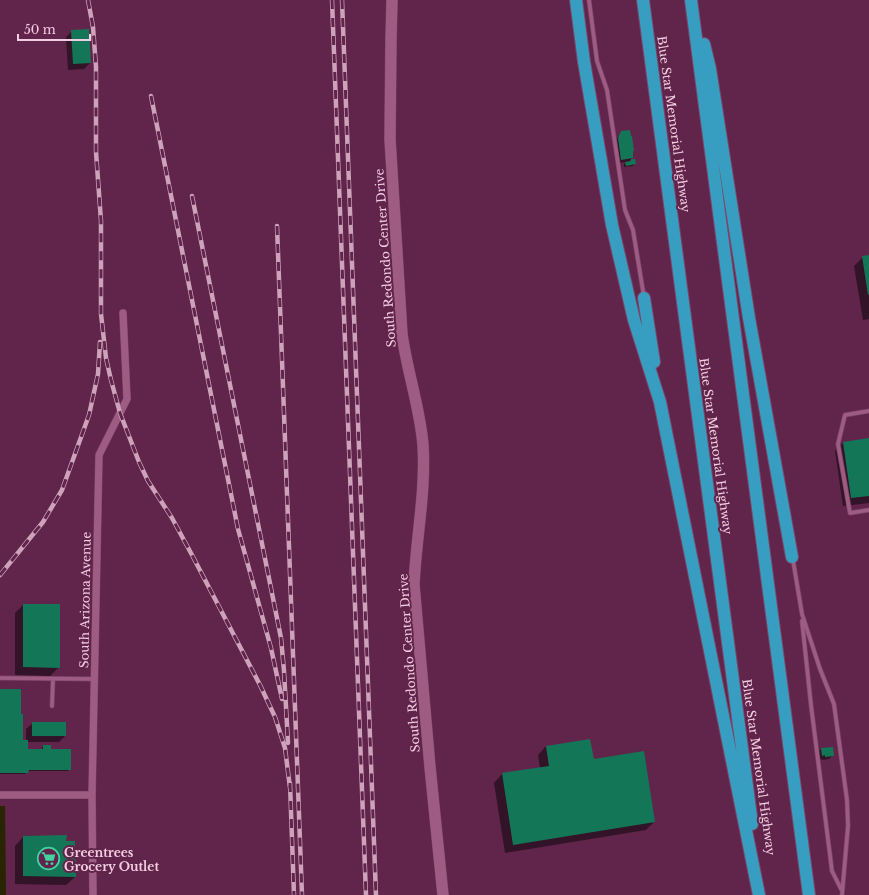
<svg xmlns="http://www.w3.org/2000/svg" width="869" height="895" font-family="'Libre Baskerville',serif">
  <style>
    .water { fill: #282500 }
    .shadow { fill: #0007 }
    .building { fill: #137757 }
    .lines { fill: none; stroke-linecap: round; stroke-linejoin: round }
    .lane-casing { stroke: #7b4668; stroke-width: 5 }
    .street-casing { stroke: #7b4668; stroke-width: 8 }
    .secondary-casing { stroke: #7b4668; stroke-width: 12 }
    .highway-casing { stroke: #7b4668; stroke-width: 14 }
    .lane { stroke: #9f5c83; stroke-width: 3.5 }
    .street { stroke: #9f5c83; stroke-width: 7 }
    .secondary { stroke: #9f5c83; stroke-width: 11 }
    .highway { stroke: #379ec1; stroke-width: 12 }
    .rail-casing { stroke: #cea2ba; stroke-width: 4.5 }
    .rail { stroke: #61244a; stroke-width: 3; stroke-dasharray: 9; stroke-linecap: butt }
    .labels { text-anchor: middle; dominant-baseline: central; stroke-width: 4; stroke-linejoin: round; paint-order: stroke }
    .street-label { font-size: 12px; fill: #f3cde1; stroke: #61244a }
    .poi-label { font-size: 12px; font-weight: bold; fill: #f3cde1; stroke: #61244a; text-anchor: start }
  </style>
  <rect width="100%" height="100%" fill="#61244a"/>
  <path class="water" d="M0 806H5L6 895H0Z"/>
  <path class="shadow" d="M72 31 90 63 84 69 68 70 66 37Z
    M622 132 632 152V158L629 162 635 164 633 166 624 167V164L626 162 618 163 615 143 618 137Z
    M869 256V319L863 320 854 266 863 257Z
    M869 439V503L843 506 835 451 843 443Z
    M23 605 59 667 50 676 15 675V613Z
    M0 690 22 741H26V729L33 723 65 736 59 742H27V750H41L43 746 50 750 70 769 68 771H27L25 774H0Z
    M546 746 593 760 654 822 646 830 505 853 494 783 502 774 540 768 538 755Z
    M821 749 833 755 829 759 822 760 821 759H818L817 753Z
    M23 837 75 877 66 885 15 884V846Z"/>
  <path class="building" d="M89 29 91 63 73 64 71 30Z
    M630 130 631 136H632L634 151H633V158L621 160 618 138 621 131Z
    M631 159H635L636 164 626 166 625 162 631 161Z
    M869 255V294L868 295 862 256Z
    M869 438V496L851 498 843 442Z
    M23 604H60V668L23 667Z
    M0 689H21V714H23V740H28V749H43V745H51V749H71V770H29L28 773H0Z
    M32 722H66V736H32Z
    M590 739 594 759 644 751 655 822 513 845 502 773 549 766 546 746Z
    M833 747 834 756 825 757V755L822 756 821 748Z
    M67 835 66 841H75L76 877 23 876V836Z"/>
  <g class="lines">
    <defs>
      <path id="lane" d="M589 0 597 61 607 90 625 210 633 230 644 297
        M869 411 845 415 838 444 850 513 869 510
        M793 560 802 614 820 669 834 704 847 800 848 826 842 895
        M802 621 811 705 832 871 841 889
        M0 678 95 679
        M52 706 53 679"/>
      <path id="street" d="M0 795H92
        M93 895 92 795 99 455 127 399 123 313"/>
      <path id="secondary" d="M392 0 391 40 390 139 402 334C407 371 420 408 423 445 426 492 416 538 414 585L430 767 443 895"/>
      <path id="highway" d="M576 0 584 62 612 225 634 320 660 402 759 895
        M643 0 752 824
        M691 0 809 895
        M704 44 710 69 749 318 792 557
        M644 298 654 362"/>
    </defs>
    <use href="#lane" class="lane-casing"/>
    <use href="#street" class="street-casing"/>
    <use href="#secondary" class="secondary-casing"/>
    <use href="#highway" class="highway-casing"/>
    <use href="#lane" class="lane"/>
    <use href="#street" class="street"/>
    <use href="#secondary" class="secondary"/>
    <use href="#highway" class="highway"/>
    <defs>
      <path id="rail" d="M88 0 93 27 96 67V152L101 221V314L106 358 111 380 120 413 139 462 148 481 172 518 192 555 260 685 275 717 285 748 290 788
        M332 0 366 895
        M342 0 376 895
        M151 96 238 529 271 648 282 699
        M192 196 281 638 284 671 288 743
        M277 226 302 895
        M0 575 43 522 62 490 89 415 98 374 100 342
        M290 783 294 895"/>
    </defs>
    <use href="#rail" class="rail-casing"/>
    <use href="#rail" class="rail"/>
  </g>
  <defs>
    <symbol id="supermarket-ring" viewBox="-11 -11 22 22"><circle r="9.5" fill="#61244a" stroke="#41d4a1" stroke-width="1.5"/><path d="M-6-5.5h2.5l.6 2H6L4.5 2H-2.5L-4.4-4H-6ZM-1.5 3.2a1.3 1.3 0 1 0 .1 0ZM3 3.2a1.3 1.3 0 1 0 .1 0Z" fill="#41d4a1"/></symbol>
  </defs>
  <g fill-rule="evenodd">
    <use href="#supermarket-ring" x="36" y="846" width="25" height="25"/>
  </g>
  <g class="labels">
    <g class="street-label">
      <text transform="translate(674 124) rotate(82)">Blue Star Memorial Highway</text>
      <text transform="translate(385 258) rotate(-94)">South Redondo Center Drive</text>
      <text transform="translate(716 446) rotate(82)">Blue Star Memorial Highway</text>
      <text transform="translate(85 600) rotate(-89)">South Arizona Avenue</text>
      <text transform="translate(409 663) rotate(-94)">South Redondo Center Drive</text>
      <text transform="translate(759 767) rotate(82)">Blue Star Memorial Highway</text>
    </g>
    <g class="poi-label">
      <text x="64" y="852">Greentrees<tspan x="64" dy="14">Grocery Outlet</tspan></text>
    </g>
  </g>
  <path d="M18 34v6h72v-6" fill="none" stroke="#f3cde1" stroke-width="2"/>
  <text x="24" y="34" font-size="12" fill="#f3cde1" stroke="#61244a" stroke-width="3" paint-order="stroke">50 m</text>
</svg>
